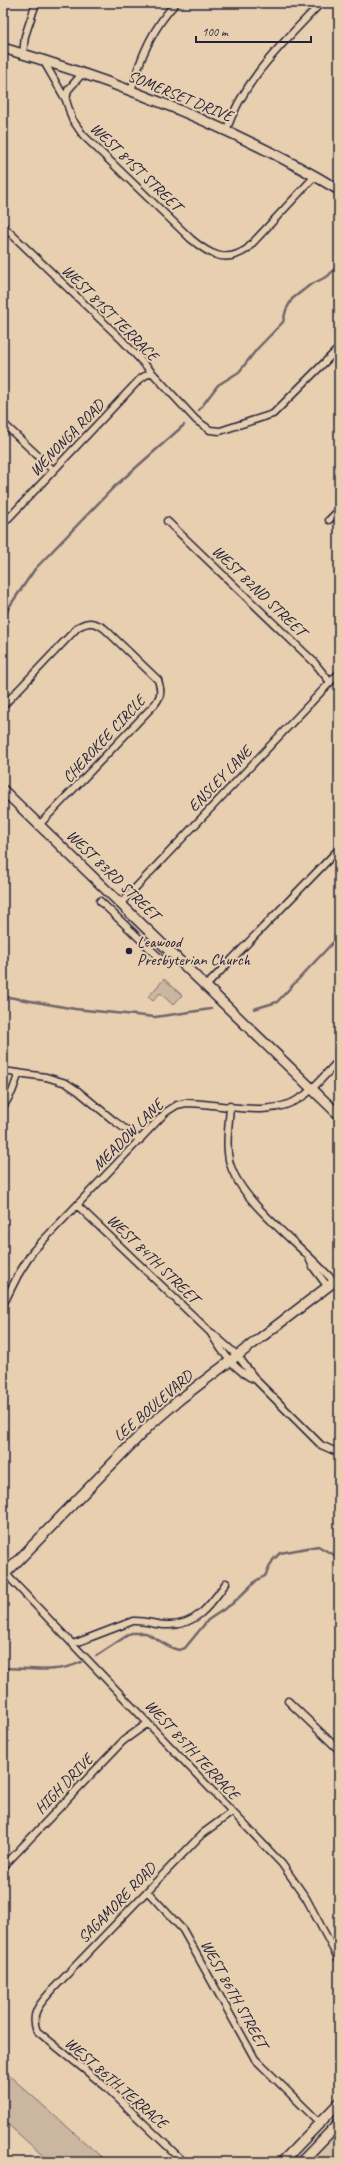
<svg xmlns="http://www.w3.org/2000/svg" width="342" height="2165" font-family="Caveat,sans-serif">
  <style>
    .built { fill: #d9c2a7 }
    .green { fill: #cbb69f; stroke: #766c6d }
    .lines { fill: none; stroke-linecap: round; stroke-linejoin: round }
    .stream { stroke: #6f6568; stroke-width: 2.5 }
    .street-casing { stroke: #22223b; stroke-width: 9 }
    .secondary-casing { stroke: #22223b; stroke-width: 12 }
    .street { stroke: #e8cfb0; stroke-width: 6 }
    .secondary { stroke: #e8cfb0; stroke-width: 9 }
    .poi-dot { fill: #22223b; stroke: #e8cfb0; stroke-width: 1.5 }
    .labels { text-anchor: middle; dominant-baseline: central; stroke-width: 4; stroke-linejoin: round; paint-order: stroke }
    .street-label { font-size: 16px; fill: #22223b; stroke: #e8cfb0 }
    .poi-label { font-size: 16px; fill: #22223b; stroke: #e8cfb0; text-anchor: start }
  </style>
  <rect width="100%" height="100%" fill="#e8cfb0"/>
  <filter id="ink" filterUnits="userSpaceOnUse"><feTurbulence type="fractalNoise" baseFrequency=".025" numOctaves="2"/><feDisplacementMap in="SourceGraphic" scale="8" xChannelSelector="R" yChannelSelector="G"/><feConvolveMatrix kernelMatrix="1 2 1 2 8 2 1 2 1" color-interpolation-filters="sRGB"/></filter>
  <g filter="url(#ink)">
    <path class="built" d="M339 2124V2162H304Z"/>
    <path class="green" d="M164 979 182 995 173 1005 160 993 153 1001 148 997Z
      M3 2070 107 2162H50L3 2120Z"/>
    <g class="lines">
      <path class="stream" d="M199 410 218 385 239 372 257 349 283 322 286 310 292 299 310 285 328 276 339 264
        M3 622 9 607 35 569 113 488 184 425
        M3 996 75 1009 155 1017 211 1009
        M254 1009 277 1002 339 936
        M96 1656 131 1633H146L172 1648 179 1650 185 1648 208 1620 232 1604 257 1580 265 1576 273 1560 280 1553 318 1546 339 1558
        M3 1668C28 1668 58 1674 81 1662"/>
      <defs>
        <path id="street" d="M23 54 25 36 36 3
          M43 60 66 100 72 119 83 135 191 239C209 254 225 264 247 249L315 176
          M131 92C139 60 153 27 176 3
          M66 100 68 90 82 74
          M226 131C244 79 284 42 321 3
          M3 226 121 339 196 420 210 430 220 431 273 414 339 348
          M3 423 53 470
          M329 520 339 510
          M167 521 314 662 330 682
          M3 524 140 379 151 372
          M3 706 78 627C89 621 95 622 105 629L158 680C161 690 162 695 155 704L39 825
          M100 901 163 961
          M121 903 339 673
          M206 986 339 849
          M3 1071 46 1077 66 1083 78 1091 113 1120 140 1140
          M230 1106C229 1125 225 1146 230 1164 243 1206 306 1248 334 1282
          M3 1107 12 1092 19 1073
          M77 1205 210 1332C221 1350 236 1373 256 1380
          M309 1258 313 1267 328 1287
          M3 1305 18 1275 33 1251 166 1112 177 1105 186 1103C225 1103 270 1121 305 1095 317 1085 328 1072 339 1060
          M212 1333 238 1356 256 1380 321 1445 339 1453
          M5 1573 282 1864 306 1898 339 1960
          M73 1644 133 1621C145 1620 155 1625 166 1625 196 1627 211 1604 226 1583
          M288 1701 339 1750
          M3 1867 123 1741 148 1723
          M147 1891 183 1930 255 2059 320 2123
          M184 2162 106 2087 37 2031C29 2012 42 2002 54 1988L202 1834 232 1812"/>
        <path id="secondary" d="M3 48C119 82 235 128 339 190
          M3 790 339 1115
          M3 1576 150 1425 179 1400 339 1278
          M282 2162 339 2103
          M301 2162 339 2123"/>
      </defs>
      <use href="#street" class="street-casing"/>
      <use href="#secondary" class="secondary-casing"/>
      <use href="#street" class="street"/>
      <use href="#secondary" class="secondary"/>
    </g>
  </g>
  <circle class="poi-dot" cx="129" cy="951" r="4"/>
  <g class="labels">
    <g class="street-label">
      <text transform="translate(180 96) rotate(22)">SOMERSET DRIVE</text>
      <text transform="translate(136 167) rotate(44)">WEST 81ST STREET</text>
      <text transform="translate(110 313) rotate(45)">WEST 81ST TERRACE</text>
      <text transform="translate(67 438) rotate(-46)">WENONGA ROAD</text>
      <text transform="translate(259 591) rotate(44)">WEST 82ND STREET</text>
      <text transform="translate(104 739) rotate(-47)">CHEROKEE CIRCLE</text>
      <text transform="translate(220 779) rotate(-46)">ENSLEY LANE</text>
      <text transform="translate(113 875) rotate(44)">WEST 83RD STREET</text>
      <text transform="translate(128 1135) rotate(-45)">MEADOW LANE</text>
      <text transform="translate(153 1259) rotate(44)">WEST 84TH STREET</text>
      <text transform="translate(153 1406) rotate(-41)">LEE BOULEVARD</text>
      <text transform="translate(192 1750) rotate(47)">WEST 85TH TERRACE</text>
      <text transform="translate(64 1784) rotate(-46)">HIGH DRIVE</text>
      <text transform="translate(117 1903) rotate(-46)">SAGAMORE ROAD</text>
      <text transform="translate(234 1994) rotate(61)">WEST 86TH STREET</text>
      <text transform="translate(116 2083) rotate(41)">WEST 86TH TERRACE</text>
    </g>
    <g class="poi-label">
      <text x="137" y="942">Leawood<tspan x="137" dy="18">Presbyterian Church</tspan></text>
    </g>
  </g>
  <rect width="342" height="2165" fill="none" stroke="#e8cfb0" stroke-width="16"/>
  <rect x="8" y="8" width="326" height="2149" fill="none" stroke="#22223b" stroke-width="1.5" filter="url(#ink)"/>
  <path d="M196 36v6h115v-6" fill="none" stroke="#22223b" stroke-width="2"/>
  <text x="202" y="36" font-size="12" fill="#22223b" stroke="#e8cfb0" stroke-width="3" paint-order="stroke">100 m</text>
</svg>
